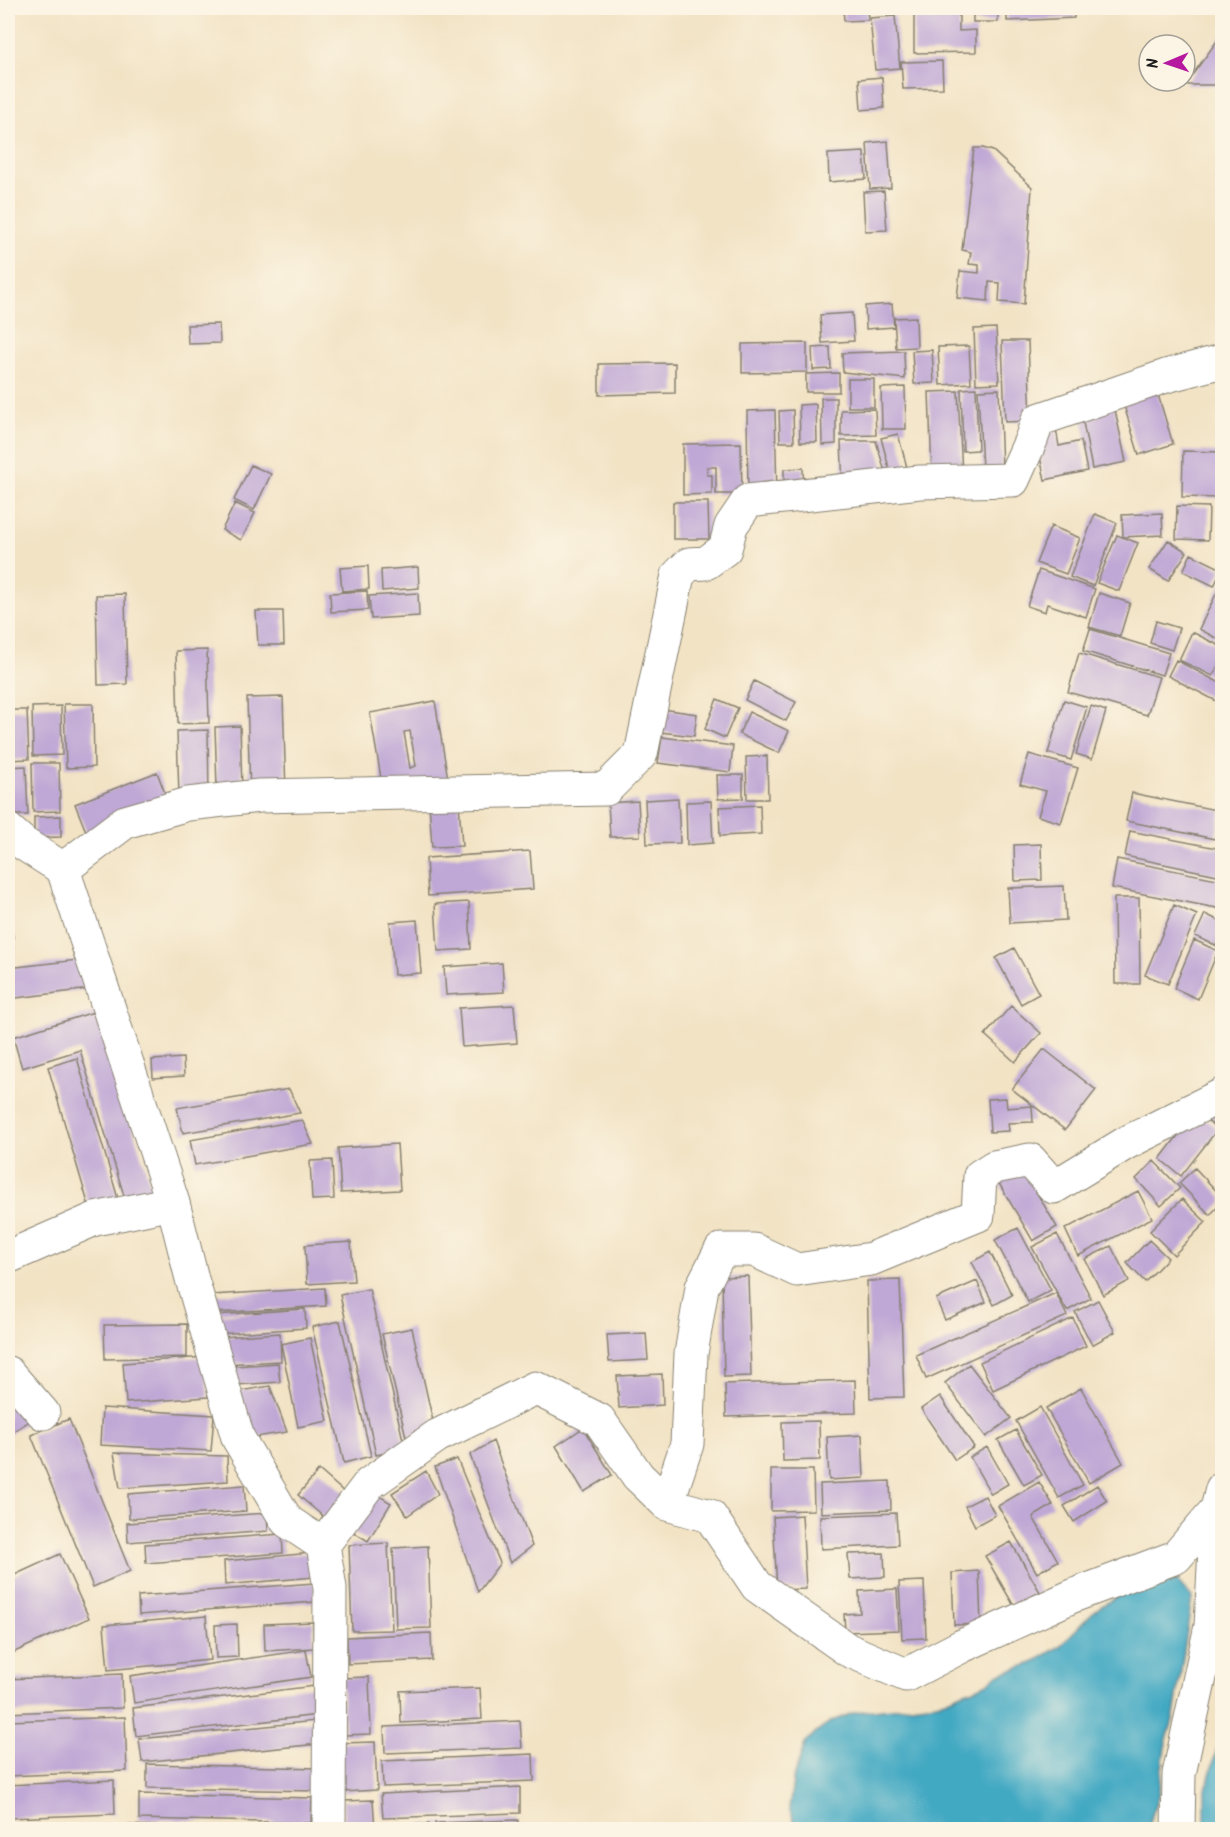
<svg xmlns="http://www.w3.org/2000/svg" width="1230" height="1837" font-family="Kalam,sans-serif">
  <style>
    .water { fill: #43a9c3; stroke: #306270; stroke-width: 1.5 }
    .building { fill: #bfa8d5; fill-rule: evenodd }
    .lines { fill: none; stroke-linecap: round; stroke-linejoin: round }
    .minor-casing { stroke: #878070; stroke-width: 35 }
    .minor { stroke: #fff; stroke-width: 33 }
  </style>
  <rect width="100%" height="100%" fill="#fcf5e5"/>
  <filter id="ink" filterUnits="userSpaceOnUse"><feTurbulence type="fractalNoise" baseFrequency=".0167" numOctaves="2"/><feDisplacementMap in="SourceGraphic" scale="12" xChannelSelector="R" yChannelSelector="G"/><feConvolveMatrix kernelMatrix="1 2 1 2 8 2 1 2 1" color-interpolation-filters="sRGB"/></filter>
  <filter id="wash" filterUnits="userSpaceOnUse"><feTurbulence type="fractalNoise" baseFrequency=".008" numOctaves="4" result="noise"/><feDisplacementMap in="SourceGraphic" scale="24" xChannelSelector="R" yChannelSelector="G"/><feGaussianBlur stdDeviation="1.35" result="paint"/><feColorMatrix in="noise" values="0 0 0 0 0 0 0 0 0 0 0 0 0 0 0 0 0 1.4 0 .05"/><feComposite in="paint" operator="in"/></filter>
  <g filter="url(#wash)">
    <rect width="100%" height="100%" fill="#f2e3c5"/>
    <path class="water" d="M1160 1577 1175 1578 1192 1598 1174 1716 1165 1747 1158 1796 1148 1829H798L789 1809 794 1775 806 1741 832 1721 856 1712 937 1703 988 1683 997 1675 1033 1663 1060 1646 1094 1611 1117 1596Z
      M1222 1705V1829H1205V1793L1219 1742Z"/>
    <g id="blocks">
      <path class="building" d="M843 8H867L868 20 844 21Z
        M973 8H998V22H973Z
        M1007 8H1073L1074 18 1007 21Z
        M1081 8H1114V10L1082 12Z
        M1125 8H1160V9L1126 11Z
        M959 13V31L976 30V52L914 53V14Z
        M895 16 900 68 875 70 870 18Z
        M1222 34V85H1185Z
        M942 61 943 88 903 89 901 62Z
        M882 77 884 108 861 110 859 79Z
        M888 141 891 188 870 189 867 143Z
        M974 148H983L993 151 1032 187 1024 304 999 302 1000 283 989 282 988 301 957 298 960 271 979 273V265L969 264 971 252 962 250Z
        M864 152 866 179 829 182 828 154Z
        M884 191 887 230 865 231 863 192Z
        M892 304 894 327 866 329 865 306Z
        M852 313 854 341 822 343 820 315Z
        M916 317 917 347 896 348 894 318Z
        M219 324 220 343 188 344 187 325Z
        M996 328 999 383 976 384 974 329Z
        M1002 341H1028L1031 421 1005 422Z
        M807 343V372L742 373V344Z
        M969 346 971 383 940 385 938 347Z
        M830 347 831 369 813 370 812 348Z
        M932 350 934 383 914 384 912 351Z
        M904 351 905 379 843 372 842 353Z
        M675 363V393L599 395V364Z
        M839 373V392H806V374Z
        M848 379H874V407H848Z
        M905 387 906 429H882L881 388Z
        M976 388 978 450 963 451 961 389Z
        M1156 388 1173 444 1139 455 1122 399Z
        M999 389 1002 468 982 469 978 390Z
        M958 391 962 475 932 476 929 392Z
        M821 398H836V444L822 445Z
        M816 404 817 442H800L799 405Z
        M1114 405 1126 462 1092 469 1081 412Z
        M875 409 876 435 841 436V410Z
        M775 410 777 494 748 495 747 411Z
        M793 410 794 442H780L779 411Z
        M1056 428 1059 446 1081 441 1087 471 1045 480 1035 433Z
        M898 434 909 475 892 479 881 438Z
        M841 441H876L888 482 843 488Z
        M741 443 742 494H716V467H707V475H712V494L683 495V444Z
        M1183 451 1222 452V498L1182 497Z
        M251 465 271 474 254 510 234 500Z
        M803 468 804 494H784V469Z
        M673 502H708L709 539H673Z
        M235 503 255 513 241 540 222 530Z
        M1177 506 1209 507 1208 540 1176 539Z
        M1162 513 1163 535 1123 537 1122 515Z
        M1095 514 1117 523 1093 586 1070 577Z
        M1051 526 1080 538 1066 574 1036 563Z
        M1117 535 1138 543 1119 591 1097 583Z
        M1168 540 1187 552 1168 581 1149 569Z
        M1191 554 1222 569 1214 586 1183 571Z
        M368 566 369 589 342 591 340 568Z
        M418 567 419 588 382 591 381 570Z
        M1039 570 1095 589 1086 617 1047 604 1045 612 1027 606Z
        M1222 582V641L1199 629Z
        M367 591 368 610 331 612 330 593Z
        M418 593 419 616 371 619 369 596Z
        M1099 593 1130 603 1120 636 1089 627Z
        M125 594 127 684 98 685 96 595Z
        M256 611H283L284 645H258Z
        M1156 621 1179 628 1172 650 1150 643Z
        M1090 629 1169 653 1162 675 1083 651Z
        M1192 632 1222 647V657L1213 676 1179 660Z
        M207 650 209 723 178 724 176 651Z
        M1079 653 1159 677 1147 715 1068 692Z
        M1176 660 1222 684V704L1168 676Z
        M754 681 796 702 786 721 745 700Z
        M283 697 286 793 250 794 247 698Z
        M717 699 738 708 725 738 705 729Z
        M1064 700 1087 707 1071 760 1048 753Z
        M435 701 448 779 383 790 370 713ZM410 731 416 766 410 768 404 732Z
        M64 704H93L94 767 66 768Z
        M61 706 62 755 33 756 32 707Z
        M1091 706 1106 711 1092 759 1076 754Z
        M662 709 697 714 694 736 660 732Z
        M8 710H27L29 759 8 760Z
        M749 712 789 731 779 753 739 734Z
        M240 726 242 788 217 789 215 727Z
        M208 730 209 796 179 797 177 731Z
        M662 737 733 746 730 772 658 763Z
        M1029 754 1078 768 1061 823 1038 816 1046 791 1020 784Z
        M767 756 768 799H747L746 757Z
        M32 763H59L60 811 33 812Z
        M26 766 28 815H8V767Z
        M157 772 168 801 87 834 75 804Z
        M717 775H743V798L718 799Z
        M1132 793 1221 811 1215 839 1126 821Z
        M678 798 680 843 647 844 645 800Z
        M638 801 640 836 610 837 608 803Z
        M711 801 713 843 687 845 686 802Z
        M459 802 462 846 432 847 429 803Z
        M760 805 761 834 720 836 719 807Z
        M61 816V837L34 838V817Z
        M1130 831 1222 849V876L1125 856Z
        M1041 844 1042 880 1015 881 1014 845Z
        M530 851 533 889 428 896 426 858Z
        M1117 859 1222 880V909L1112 888Z
        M1064 886 1066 920 1010 923 1008 888Z
        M1114 898H1139L1140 984H1115Z
        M469 902 471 949 438 951 435 904Z
        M1174 905 1197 915 1168 984 1145 975Z
        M1205 914 1222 922V948L1195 936Z
        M417 920 421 973 394 975 390 922Z
        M8 935H13L14 964H8Z
        M1194 940 1218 951 1198 999 1174 988Z
        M1014 948 1039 994 1021 1004 996 958Z
        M86 959 90 989 8 999V968Z
        M502 963 504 992 446 995 444 967Z
        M514 1005 517 1043 462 1047 459 1008Z
        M1011 1006 1041 1033 1015 1062 985 1035Z
        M97 1011 152 1191 125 1199 80 1050 22 1068 13 1037Z
        M1044 1049 1096 1090 1065 1130 1012 1089Z
        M77 1058 119 1202 90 1210 48 1067Z
        M183 1058 184 1076 153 1078 152 1060Z
        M289 1089 300 1113 183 1133 177 1108Z
        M1006 1098 1007 1108 1032 1106 1033 1122 1008 1123 1009 1131 990 1132 988 1099Z
        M1222 1106V1132L1210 1116Z
        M1196 1112 1218 1129 1181 1176 1160 1159Z
        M302 1120 313 1144 195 1165 190 1140Z
        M397 1144 400 1190 341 1193 338 1148Z
        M332 1160 334 1199 312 1200 310 1161Z
        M1154 1161 1180 1188 1161 1206 1136 1179Z
        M1021 1166 1057 1227 1033 1241 997 1180Z
        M1195 1168 1222 1197V1202L1210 1215 1179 1183Z
        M1138 1191 1152 1218 1078 1256 1065 1229Z
        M1182 1199 1206 1222 1174 1255 1150 1231Z
        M1018 1228 1051 1290 1028 1302 995 1240Z
        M1057 1234 1091 1298 1067 1311 1032 1247Z
        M1149 1240 1168 1258 1145 1282 1127 1263Z
        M351 1242 354 1281 307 1284 305 1245Z
        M1111 1246 1129 1281 1103 1295 1085 1259Z
        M990 1252 1012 1295 994 1305 972 1262Z
        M748 1276 751 1376 724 1377 722 1277Z
        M900 1280 904 1397 870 1398 867 1281Z
        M977 1281 986 1302 945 1320 936 1299Z
        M325 1288 326 1306 213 1313 212 1295Z
        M369 1289 405 1449 376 1455 340 1295Z
        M1056 1293 1067 1316 926 1379 916 1355Z
        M1098 1300 1115 1332 1092 1345 1075 1312Z
        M305 1309 306 1328 217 1334 216 1315Z
        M1073 1318 1086 1346 993 1390 980 1362Z
        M340 1321 371 1456 344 1463 312 1327Z
        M187 1324V1357L105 1359 104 1325Z
        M412 1328 435 1430 406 1437 382 1334Z
        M280 1333 281 1361 223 1364 221 1337Z
        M646 1333 648 1360 609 1362 607 1335Z
        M310 1338 328 1421 298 1427 281 1344Z
        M205 1357 208 1397 126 1403 123 1363Z
        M278 1363 280 1382 236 1385 235 1366Z
        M969 1364 1011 1418 986 1437 945 1383Z
        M662 1374 663 1405 619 1408 617 1376Z
        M855 1380 856 1413 726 1417 725 1384Z
        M270 1386 287 1432 250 1438 233 1392Z
        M1081 1388 1123 1463 1089 1483 1046 1408Z
        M940 1396 974 1447 955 1460 921 1409Z
        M12 1398 28 1422 8 1435V1402Z
        M1040 1407 1083 1485 1059 1498 1016 1421Z
        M102 1408 214 1415 211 1451 100 1445Z
        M69 1419 130 1571 93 1587 31 1435Z
        M819 1421 820 1460 783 1461 782 1422Z
        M583 1428 612 1475 584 1492 556 1446Z
        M1016 1430 1042 1475 1024 1485 998 1440Z
        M862 1435 864 1478 829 1480 827 1437Z
        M493 1441 532 1546 510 1563 470 1455Z
        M987 1447 1008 1484 991 1494 970 1457Z
        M114 1453 227 1456 228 1481 120 1488Z
        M457 1459 500 1563 478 1592 435 1467Z
        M319 1470 353 1500 332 1524 298 1495Z
        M771 1470H813L814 1510 771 1511Z
        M426 1471 438 1494 407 1516 392 1493Z
        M890 1481 891 1510 821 1513 820 1484Z
        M1039 1482 1053 1505 1033 1517 1058 1561 1037 1573 998 1506Z
        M244 1485 246 1511 129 1519 128 1494Z
        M1097 1485 1107 1501 1074 1522 1064 1506Z
        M373 1492 391 1503 368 1541 350 1530Z
        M985 1496 995 1515 975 1526 965 1506Z
        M267 1513 268 1531 128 1542 127 1523Z
        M896 1513 898 1545 821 1549 820 1516Z
        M802 1515 806 1589 777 1590 773 1517Z
        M282 1534 283 1553 146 1563 145 1544Z
        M1011 1542 1040 1592 1014 1606 985 1556Z
        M388 1543 392 1630 352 1631 349 1545Z
        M428 1546 431 1628 396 1629 393 1548Z
        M311 1553 314 1577 225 1585 224 1561Z
        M884 1553 885 1577 850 1579 848 1554Z
        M60 1554 89 1618 8 1655V1578Z
        M979 1571 981 1624 954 1625 952 1573Z
        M924 1581 926 1638 902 1639 899 1582Z
        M314 1583 315 1602 139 1615 138 1596Z
        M897 1589 899 1630 845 1632 844 1614 860 1613 859 1591Z
        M206 1616 210 1660 108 1670 104 1625Z
        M313 1622 314 1648 265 1651 264 1624Z
        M237 1624 238 1657 216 1658 215 1625Z
        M431 1633 432 1660 348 1664 347 1637Z
        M306 1650 311 1677 134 1703 130 1676Z
        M122 1674 123 1708 8 1713V1679Z
        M369 1677 371 1734 344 1735 342 1678Z
        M314 1686 318 1715 136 1736 133 1708Z
        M480 1688 482 1719 401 1723 400 1691Z
        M125 1717 127 1771 8 1776V1721Z
        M315 1721 318 1744 142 1762 139 1739Z
        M520 1721 522 1748 385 1753 384 1727Z
        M375 1742 377 1790 343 1792 340 1743Z
        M533 1754 534 1781 383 1787 382 1761Z
        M147 1764 317 1768 316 1791 147 1788Z
        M114 1780 115 1814 8 1818V1785Z
        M520 1787V1813L383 1818 381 1794Z
        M139 1794 312 1798 311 1823 139 1819Z
        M373 1800 375 1830H344L343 1801Z
        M518 1820V1830H435V1823Z
        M429 1824V1830H386V1826Z
        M123 1825 211 1828V1830H123Z"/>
    </g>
  </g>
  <g filter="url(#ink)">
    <use href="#blocks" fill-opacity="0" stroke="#878070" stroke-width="1.5"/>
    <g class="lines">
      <defs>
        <path id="minor" d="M8 830 24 844 63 869 173 1203 192 1279 238 1438 287 1521 323 1545 330 1588 329 1830
          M63 869 125 822 188 804 259 796 606 789 641 754 678 575 689 564 706 563 725 549 731 526 748 501 920 482 1013 480 1031 440 1038 420 1166 376 1222 361
          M8 1257 95 1219 173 1203
          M8 1373 43 1413
          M667 1504 687 1444 691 1354 702 1287 721 1250H754L797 1270 871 1259 978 1215 980 1176 994 1167 1030 1160 1054 1187 1126 1143 1222 1095
          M323 1545 369 1484 437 1436 535 1388 599 1420 638 1476 667 1504 710 1516 757 1586 848 1650 906 1675 962 1646 1075 1595 1176 1557 1217 1509 1222 1489
          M1178 1830 1179 1774 1211 1626 1217 1509"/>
      </defs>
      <use href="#minor" class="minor-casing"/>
      <use href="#minor" class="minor"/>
    </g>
  </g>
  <rect width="1230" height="1837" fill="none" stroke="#fcf5e5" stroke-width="30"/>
  <g transform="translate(1167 63) rotate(268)"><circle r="28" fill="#fcf5e5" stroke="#a29e95" stroke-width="1.5"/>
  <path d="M0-4.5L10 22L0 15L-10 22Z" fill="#b5179e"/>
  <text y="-9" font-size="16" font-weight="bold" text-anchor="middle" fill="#1c1c1c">N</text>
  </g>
</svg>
